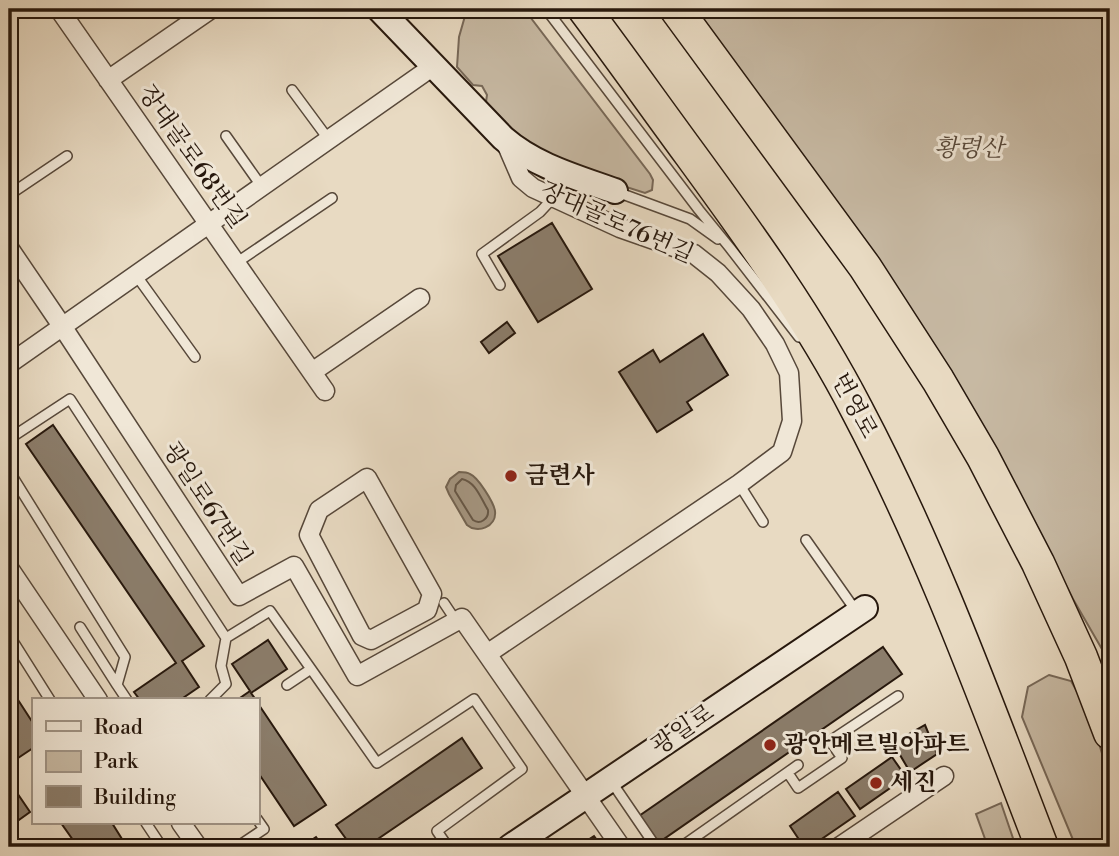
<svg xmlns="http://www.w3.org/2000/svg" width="1119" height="856" font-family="'Libre Bodoni','Noto Serif KR',serif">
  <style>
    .green { fill: #c7b9a3; stroke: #776858; stroke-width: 2 }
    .water { fill: #a69884; stroke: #736554; stroke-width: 2 }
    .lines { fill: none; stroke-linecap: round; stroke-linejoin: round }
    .shore { stroke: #665848; stroke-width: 2 }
    .building { fill: #8b7d6b; stroke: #27180d; stroke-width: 2 }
    .lane-casing { stroke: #57483a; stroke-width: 12 }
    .street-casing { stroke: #57483a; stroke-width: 21 }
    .secondary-casing { stroke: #27180d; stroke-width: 28 }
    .highway-casing { stroke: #27180d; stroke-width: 35 }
    .lane { stroke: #f0e7d7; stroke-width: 9 }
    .street { stroke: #f0e7d7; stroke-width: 18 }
    .secondary { stroke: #f0e7d7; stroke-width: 24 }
    .highway { stroke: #e8dac2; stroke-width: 32 }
    .poi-dot { fill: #8f2418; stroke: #f0e7d7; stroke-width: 2.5 }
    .labels { text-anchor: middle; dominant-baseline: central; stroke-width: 6; stroke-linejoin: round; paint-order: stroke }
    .park-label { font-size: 24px; font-style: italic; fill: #57483a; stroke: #f0e7d7 }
    .street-label { font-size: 24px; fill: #27180d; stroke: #f0e7d7 }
    .poi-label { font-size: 24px; font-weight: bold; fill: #27180d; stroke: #f0e7d7; text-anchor: start }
  </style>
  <rect width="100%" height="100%" fill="#e8dac2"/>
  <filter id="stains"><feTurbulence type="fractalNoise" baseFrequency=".00286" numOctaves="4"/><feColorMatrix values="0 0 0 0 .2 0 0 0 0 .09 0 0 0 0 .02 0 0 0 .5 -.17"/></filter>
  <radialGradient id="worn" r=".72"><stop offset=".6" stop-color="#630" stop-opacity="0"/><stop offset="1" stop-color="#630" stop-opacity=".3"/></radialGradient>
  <path class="green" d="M467 9H524L650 174 653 180 652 190 645 193 617 184 541 155 507 126 486 102 487 95 482 86 473 85 457 67 459 37Z
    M690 9H1110V663L1073 599 1000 458Z
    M1049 675 1071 681 1090 714 1108 773H1110V847H1076L1022 717 1028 687Z
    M1001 803 1016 847H988L976 814Z"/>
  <path class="water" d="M459 472C463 472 467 472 470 474 478 477 494 503 495 511 497 527 477 534 467 525L449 494 446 487 450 479Z"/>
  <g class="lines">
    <path class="shore" d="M462 479C476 482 481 499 488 510 489 519 480 525 473 520L455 491 456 485Z"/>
  </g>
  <path class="building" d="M552 223 592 289 538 322 498 256Z
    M507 322 515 333 489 353 481 342Z
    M703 334 728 375 687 402 692 410 657 432 619 372 653 350 660 362Z
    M53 425 204 646 182 661 199 687 180 700H140L134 692 176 663 26 444Z
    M268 640 287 669 251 693 256 700H237L250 691 232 664Z
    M883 647 902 674 658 843 639 816Z
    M9 686 33 723V748L9 764Z
    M257 702 326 805 294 826 257 771Z
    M925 725 937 754 910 772 893 743Z
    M462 738 482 768 366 847H352L336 825Z
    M892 757 906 777 860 809 846 789Z
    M9 781 30 812 9 827Z
    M838 792 855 816 810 847H804L790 826Z
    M61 823H112L127 847H78Z
    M594 836 602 847H577Z
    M316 837 323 847H301Z"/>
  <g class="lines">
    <defs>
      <path id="lane" d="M546 9 699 210 730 248 799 337
        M292 90 329 140
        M226 136 262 187
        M617 192 690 219 718 239
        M9 195 67 156
        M236 263 332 198
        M136 275 195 357
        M500 285 482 254 540 212 553 198
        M9 439 70 399 226 638 221 666 226 684 210 700
        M9 471 125 657 117 685 127 700
        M739 484 763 522
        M806 540 856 611
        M444 603 456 621
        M80 627 117 685
        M9 635 50 700
        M226 638 270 611 311 669
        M287 685 311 669 377 763 474 699 522 769 437 831 448 847
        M788 773 798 788 842 758 830 741 898 696
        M611 781 656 847
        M146 823 162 847
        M237 847 264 829 257 819
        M681 847 798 765"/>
      <path id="street" d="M59 9 325 391
        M108 80 211 9
        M9 248 62 326 239 596 294 566 357 676 462 618 621 847
        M9 364 435 65
        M312 372 420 298
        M367 478 432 594 427 610 371 640 362 636 309 535 319 510Z
        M9 568 98 700
        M487 654 739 484 782 452 792 421 789 373 775 344 751 309 718 273 694 254 620 228 533 188 521 178 505 141
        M181 823 198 847
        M839 847 944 776"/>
      <path id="secondary" d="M379 9 503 138C535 166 576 177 615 191
        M510 847 865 608"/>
      <path id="highway" d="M584 9C620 57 654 105 690 154 750 236 810 319 857 410 931 550 985 699 1042 847
        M676 9 865 267 938 380 983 457 1038 563 1081 657 1110 733"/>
    </defs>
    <use href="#lane" class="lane-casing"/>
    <use href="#street" class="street-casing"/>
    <use href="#secondary" class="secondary-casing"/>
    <use href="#highway" class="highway-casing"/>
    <use href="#lane" class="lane"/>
    <use href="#street" class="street"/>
    <use href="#secondary" class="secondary"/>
    <use href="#highway" class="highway"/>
  </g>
  <g class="poi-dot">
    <circle cx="511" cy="476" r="7"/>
    <circle cx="770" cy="745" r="7"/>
    <circle cx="876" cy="783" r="7"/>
  </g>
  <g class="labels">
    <g class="park-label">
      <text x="969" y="149">황령산</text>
    </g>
    <g class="street-label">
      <text transform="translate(192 157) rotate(55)">장대골로68번길</text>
      <text transform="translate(617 223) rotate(24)">장대골로76번길</text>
      <text transform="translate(854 406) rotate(62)">번영로</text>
      <text transform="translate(207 504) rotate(57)">광일로67번길</text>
      <text transform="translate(683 730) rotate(-34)">광일로</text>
    </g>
    <g class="poi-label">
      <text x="525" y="476">금련사</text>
      <text x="784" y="745">광안메르빌아파트</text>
      <text x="890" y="783">세진</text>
    </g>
  </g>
  <rect width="1119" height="856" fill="none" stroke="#e8dac2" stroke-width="35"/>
  <rect x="10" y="10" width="1098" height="835" fill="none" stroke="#27180d" stroke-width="3.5"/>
  <rect x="18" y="18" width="1084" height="821" fill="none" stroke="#27180d" stroke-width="2"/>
  <rect x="32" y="698" width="228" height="126" fill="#f0e7d7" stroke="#a09486" stroke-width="2"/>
  <rect x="46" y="721" width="35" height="10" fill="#f0e7d7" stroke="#a09486" stroke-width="2"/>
  <text x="94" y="734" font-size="21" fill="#27180d">Road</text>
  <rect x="46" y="751" width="35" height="21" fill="#c7b9a3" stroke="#a09486" stroke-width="2"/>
  <text x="94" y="768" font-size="21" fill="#27180d">Park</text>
  <rect x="46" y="786" width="35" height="21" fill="#8b7d6b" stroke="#a09486" stroke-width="2"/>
  <text x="94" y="804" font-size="21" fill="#27180d">Building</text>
  <rect width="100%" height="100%" filter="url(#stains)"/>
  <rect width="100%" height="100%" fill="url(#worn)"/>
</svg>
